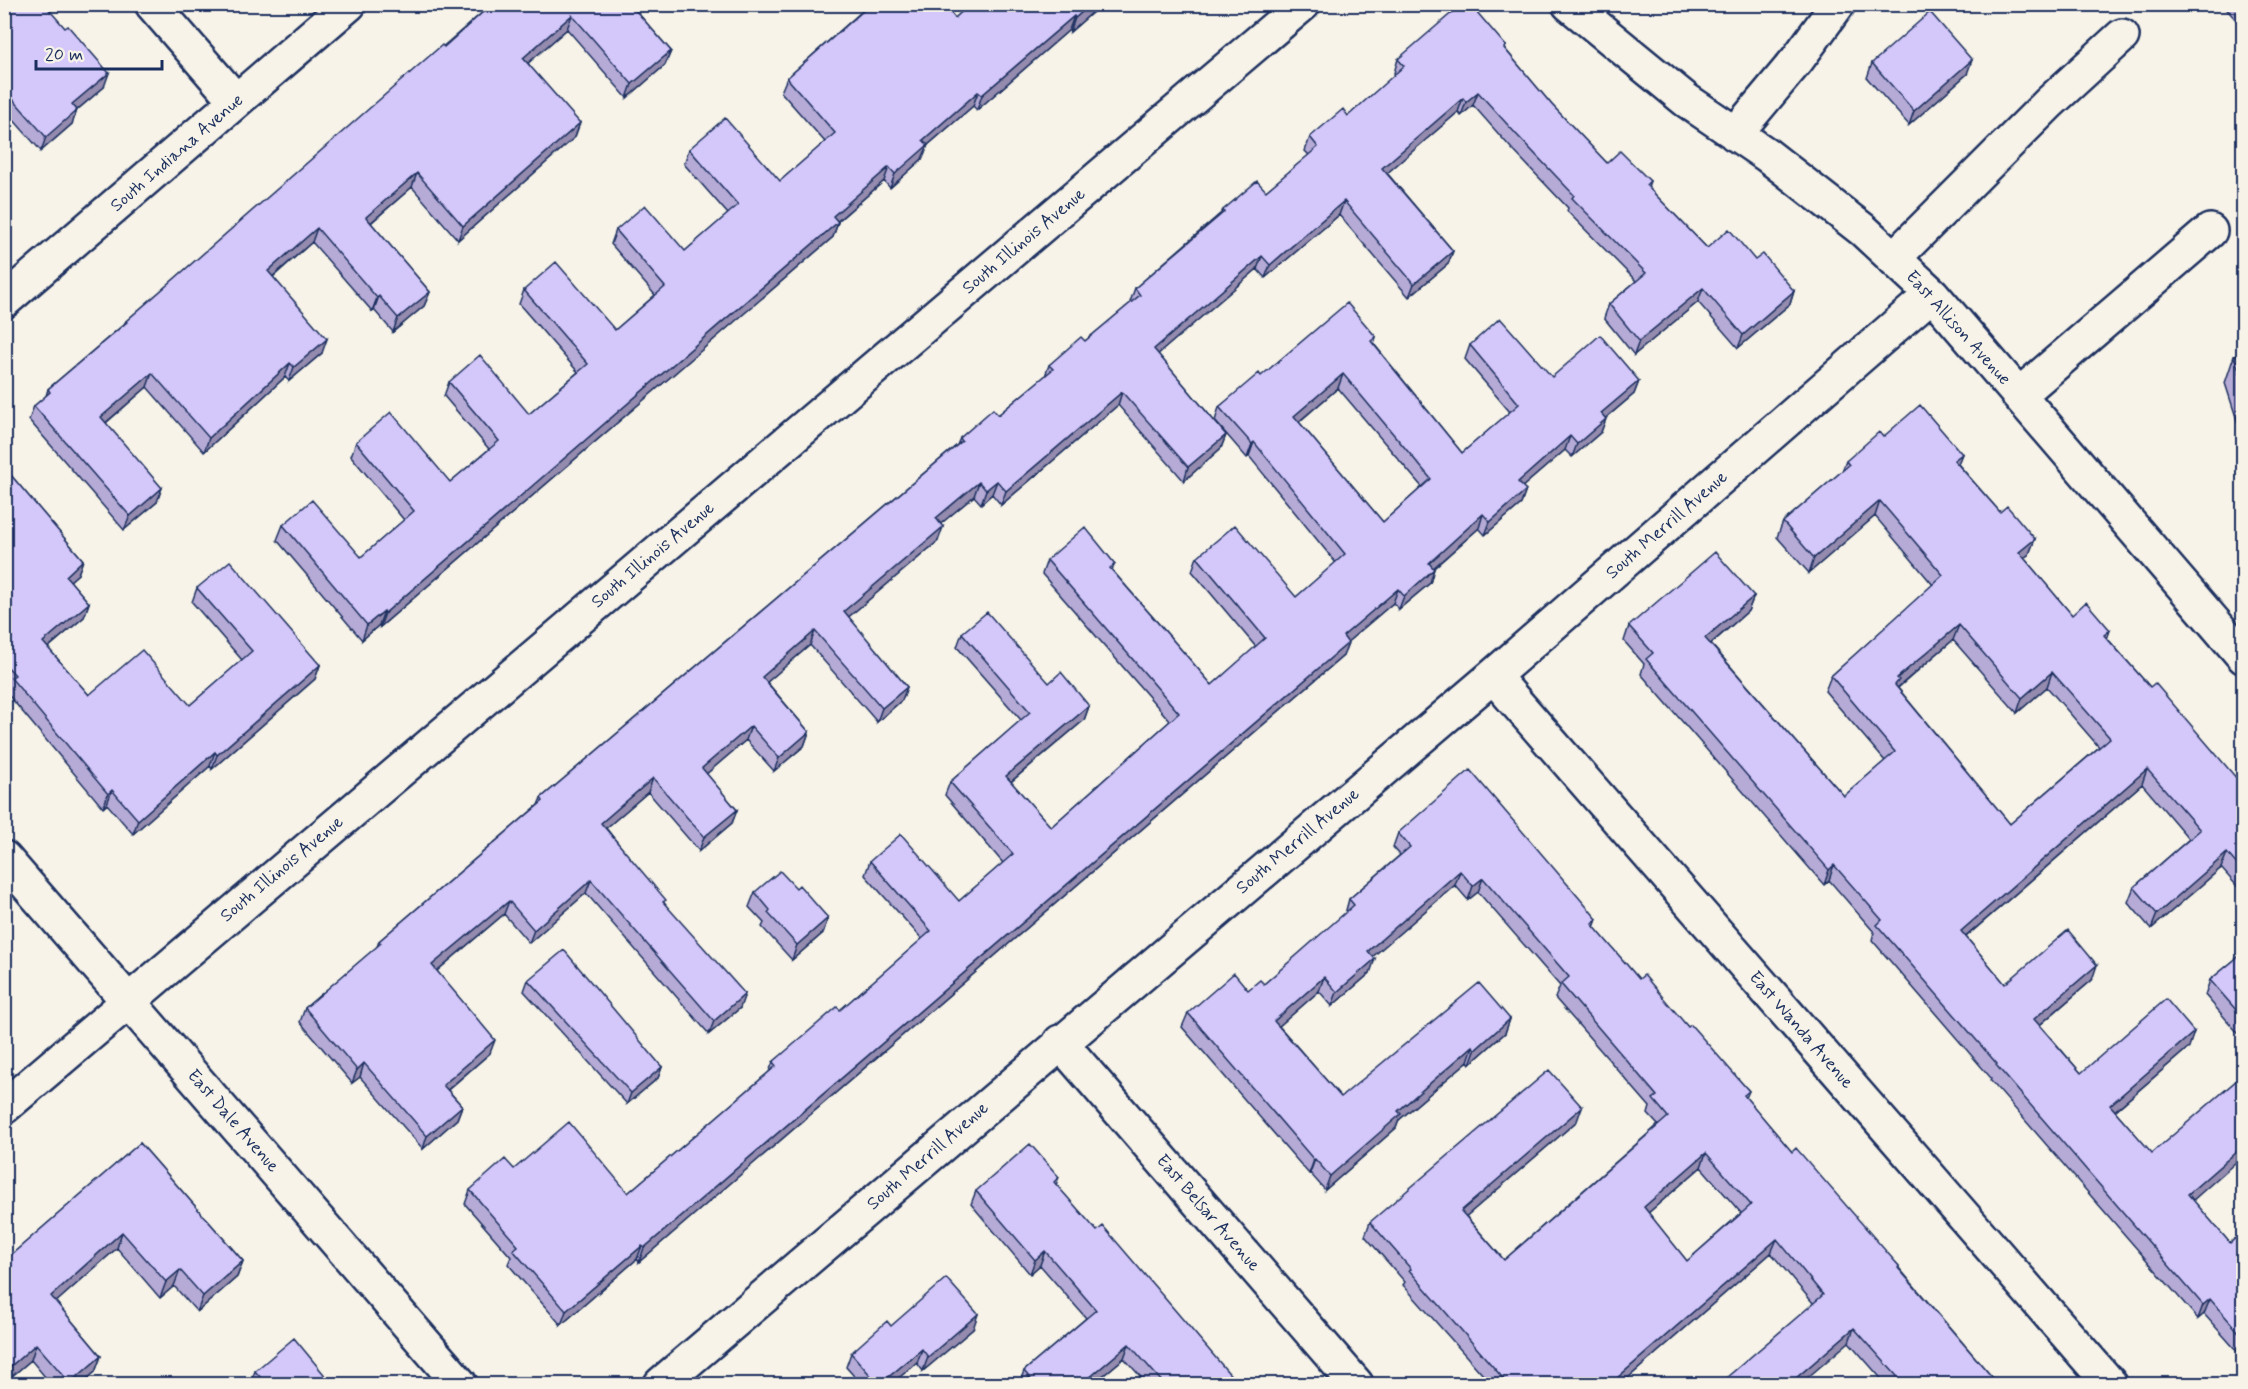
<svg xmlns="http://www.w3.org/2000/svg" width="2248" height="1389" font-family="Mynerve,sans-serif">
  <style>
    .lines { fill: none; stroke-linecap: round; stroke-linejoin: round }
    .minor-casing { stroke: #1b2f5e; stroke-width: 38 }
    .minor { stroke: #f7f3e8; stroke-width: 33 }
    .wall { fill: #b6abd6; stroke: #1b2f5e; stroke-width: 1.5; fill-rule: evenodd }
    .shaded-wall { fill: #948bae; stroke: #1b2f5e; stroke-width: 1.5 }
    .building { fill: #d4c7f9; stroke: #1b2f5e; stroke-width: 1.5; fill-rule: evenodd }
    .labels { text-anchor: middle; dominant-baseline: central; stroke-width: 4.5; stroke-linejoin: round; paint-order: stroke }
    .street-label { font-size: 18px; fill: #1b2f5e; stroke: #f7f3e8 }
  </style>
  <rect width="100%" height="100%" fill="#f7f3e8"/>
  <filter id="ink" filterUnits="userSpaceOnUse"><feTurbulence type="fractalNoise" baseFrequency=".0167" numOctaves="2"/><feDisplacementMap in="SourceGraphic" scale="12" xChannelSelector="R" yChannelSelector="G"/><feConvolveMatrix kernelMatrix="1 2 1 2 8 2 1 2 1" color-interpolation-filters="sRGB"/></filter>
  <g filter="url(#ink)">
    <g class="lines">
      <defs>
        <path id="minor" d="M152 4 236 101
          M1569 4 1686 100 1767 155 1863 230 1932 294 2244 657
          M1735 134 1797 60 1838 4
          M1894 258 2049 103 2122 36
          M4 301 349 4
          M2019 395 2210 231
          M1493 676 2110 1384
          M4 858 460 1384
          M1060 1042 1356 1384
          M4 1107 1303 4
          M661 1384 1493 676 1932 294"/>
      </defs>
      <use href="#minor" class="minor-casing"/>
      <use href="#minor" class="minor"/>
    </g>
    <path class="wall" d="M4 4 104 87 77 110 72 124 41 151 4 109Z
      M492 4H630L671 51 665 65 627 98 567 29 528 63 575 137 458 240 412 187 371 223 430 292 424 306 393 332 374 310 372 311 312 242 273 277 322 353 289 381 285 377 204 452 147 387 106 423 157 502 124 530 29 420 34 406 46 396 48 389 124 324 126 321Z
      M712 4H724L717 10Z
      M870 4H943L955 18 970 4H1102L1070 32 1069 30 977 110 973 106 928 145 922 159 890 188 884 181 837 222H838L833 237 380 627 379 625 362 640 277 540 283 525 361 557 404 520 351 456 356 442 450 482 489 449 444 396 449 382 529 414 578 372 519 304 524 290 615 330 655 295 611 244 616 230 685 251 728 214 684 164 689 149 780 181 825 142 781 92 787 78Z
      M2222 4H2244V29Z
      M1506 46 1505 49 1552 105 1607 163 1650 181 1648 187 1707 248 1755 260 1794 291 1790 304 1738 348 1698 302 1634 355 1604 318 1609 304 1636 281 1567 211 1568 208 1511 148 1473 105 1461 116 1458 112 1387 173 1453 251 1448 264 1409 297 1339 215 1265 278 1257 269 1158 354 1226 435 1221 448 1184 481 1118 405 1001 505 992 494 981 504 974 496 940 524 938 541 848 617 907 687 902 700 877 722 810 645 767 682 809 732 804 746 774 771 746 740 706 774 737 810 732 823 699 851 648 792 606 828 665 904 740 1008 709 1034 586 893 529 943 504 914 437 971 490 1053 448 1090 462 1106 457 1119 423 1149 360 1077 352 1083 300 1022 305 1008 377 947 379 941 538 805 541 798 957 445 960 438 998 415 1045 376 1049 365 1085 341 1131 303 1130 302 1135 288 1221 213 1223 210 1266 191 1309 155 1305 151 1310 137 1348 116 1395 75 1394 73 1398 59Z
      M1872 63 1967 74 1909 125 1867 78Z
      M1376 337 1374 344 1462 453 1510 412 1465 359 1470 345 1552 377 1639 381 1634 394 1606 418 1601 432 1572 457 1565 450 1522 487 1526 490 1521 504 1485 535 1479 528 1434 568 1430 583 1399 609 1393 603 1347 642 1343 656 639 1262 637 1259 561 1325 508 1264 511 1257 465 1204 470 1190 514 1169 628 1193 769 1072 773 1062 840 1010 922 939 865 875 870 861 959 901 1003 863 945 795 950 782 1021 720 957 647 962 633 1089 706 1084 720 1011 782 1051 827 1170 721 1042 574 1047 560 1115 564 1112 570 1212 685 1256 647 1192 571 1197 557 1296 597 1336 563 1249 456 1247 458 1215 421 1219 407 1261 376ZM1338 388 1422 487 1383 522 1299 422Z
      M2244 353V442L2225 383 2234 356Z
      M1883 437 1958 464 2000 512 2035 539 2029 554 2024 558 2072 615 2110 630 2107 638 2150 687 2244 787V894L2221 868 2151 929 2128 902 2134 887 2189 839 2142 784 1966 937 2005 984 2092 980 2040 1025 2081 1073 2189 1047 2115 1111 2230 1243 2244 1231V1359L2204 1314 2198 1319 1990 1080 1991 1078 1872 940 1874 932 1829 880 1824 885 1641 674 1644 664 1624 641 1629 626 1754 596 1748 611 1711 644 1844 796 1885 761 1825 691 1831 676 1933 585 1875 516 1809 573 1777 537 1783 522 1842 471 1846 461ZM1953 640 2017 713 2047 687 2099 747 2010 824 1898 688Z
      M4 467 83 560 78 574 70 581 89 603 84 617 48 648 89 695 190 705 242 660 192 602 197 588 320 665 315 679 212 769 210 766 133 834 107 804 103 808 6 692 8 686 4 682Z
      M1398 833 1597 919 1594 927 1639 979 1688 1027 1749 1091 1746 1098 1792 1152 1899 1266V1268L1998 1384H1886L1849 1342 1813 1303 1771 1253 1621 1384H1491L1403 1285 1405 1282 1365 1236 1370 1222 1577 1121 1466 1216 1504 1260 1658 1125 1648 1114 1650 1107 1555 998 1560 986 1478 892 1468 900 1455 885 1373 956 1370 973 1332 1006 1319 991 1279 1026 1341 1097 1510 1019 1505 1033 1470 1064 1468 1061 1399 1120 1396 1128 1325 1190 1310 1173 1309 1174 1182 1027 1188 1013 1264 984 1345 914 1349 899 1400 855 1393 847ZM1701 1167 1741 1213 1687 1261 1648 1213Z
      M796 888 828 918 823 933 792 960 762 927 764 923 749 907 755 892Z
      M2244 952V1040L2205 995 2210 980Z
      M528 980 662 1067 658 1078 627 1104 524 991Z
      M140 1143 243 1261 237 1277 197 1312 174 1286 160 1298 117 1248 56 1302 101 1356 95 1372 81 1384H51L31 1360 4 1383V1261Z
      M1059 1177 1056 1185 1231 1384H1147L1124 1358 1093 1384H1019L1024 1371 1086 1318 1040 1265 1030 1274 971 1204 976 1191Z
      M891 1326 973 1329 923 1371 917 1363 891 1384H861L846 1367 851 1353Z
      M255 1371 332 1384H250Z"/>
    <path class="shaded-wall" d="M719 4H724L717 10Z
      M1091 4H1102L1070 32 1075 18Z
      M572 15 567 29 518 72 523 58Z
      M1074 16 1069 30 977 110 982 95Z
      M671 51 665 65 627 98 632 84Z
      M1972 60 1967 74 1909 125 1914 111Z
      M109 73 104 87 77 110 72 124 41 151 46 137 72 104Z
      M978 92 973 106 928 145 922 159 890 188 895 174 923 140Z
      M1478 92 1473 105 1461 116 1466 102Z
      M1463 98 1458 112 1378 181 1382 168Z
      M580 123 575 137 458 240 463 226Z
      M889 167 884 181 827 230 833 216Z
      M417 173 412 187 361 231 366 217Z
      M1344 201 1339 215 1265 278 1270 265Z
      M838 222 833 237 380 627 385 613Z
      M317 228 312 242 263 285 268 271Z
      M1453 251 1448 264 1409 297 1414 284Z
      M1262 256 1257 269 1149 362 1154 349Z
      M1703 288 1698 302 1634 355 1639 341Z
      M1794 291 1790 304 1738 348 1743 335Z
      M430 292 424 306 393 332 398 318Z
      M379 296 374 310 372 311 377 298Z
      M327 339 322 353 289 381 294 367Z
      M290 363 285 377 204 452 209 438Z
      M152 373 147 387 96 431 101 417Z
      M1343 374 1338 388 1289 430 1294 416Z
      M1639 381 1634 394 1596 426 1601 413Z
      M1122 392 1118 405 1001 505 1006 491Z
      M1606 419 1601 432 1572 457 1577 444Z
      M1226 435 1221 448 1184 481 1188 467Z
      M1570 436 1565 450 1513 495 1518 482Z
      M1254 442 1249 456 1247 458 1252 444Z
      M1962 454 1956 469 1954 460Z
      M997 481 992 494 981 504 986 490Z
      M979 482 974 496 931 532 936 518Z
      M162 488 157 502 124 530 130 516Z
      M1526 490 1521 504 1485 535 1490 522Z
      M1880 501 1875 516 1809 573 1814 558Z
      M1483 514 1479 528 1424 576 1429 563Z
      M943 527 938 541 839 625 844 611Z
      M2035 539 2029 554 2014 567 2019 552Z
      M83 560 78 574 60 590 66 576Z
      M1434 569 1430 583 1399 609 1404 596Z
      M1398 589 1393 603 1338 650 1343 636Z
      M1754 596 1748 611 1700 653 1705 638Z
      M89 603 84 617 38 656 43 642Z
      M384 611 379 625 362 640 367 625Z
      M1959 625 1953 640 1896 689 1889 699 1897 678Z
      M2110 630 2105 645 2104 635Z
      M815 631 810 645 758 690 762 677Z
      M1348 643 1343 656 639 1262 644 1248Z
      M320 665 315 679 212 769 217 755Z
      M2052 672 2047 687 2017 713 2022 698Z
      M907 687 902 700 877 722 882 708Z
      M1089 706 1084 720 1001 790 1006 776Z
      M751 726 746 740 697 782 702 768Z
      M809 732 804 746 774 771 779 758Z
      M215 752 210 766 133 834 138 820Z
      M2147 769 2142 784 1955 946 1961 931Z
      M653 778 648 792 597 836 601 823Z
      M112 790 107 804 103 808 108 794Z
      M737 810 732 823 699 851 704 837Z
      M2227 853 2221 868 2151 929 2157 914Z
      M1834 865 1829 880 1824 885 1829 870Z
      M1460 871 1455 885 1363 965 1368 951Z
      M1483 878 1478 892 1468 900 1473 886Z
      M591 880 586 893 529 943 534 930Z
      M509 901 504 914 427 979 432 965Z
      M828 918 823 933 792 960 797 945Z
      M1597 919 1592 933V924Z
      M1375 959 1370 973 1332 1006 1337 992Z
      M2097 965 2092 980 2029 1034 2034 1019Z
      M1324 977 1319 991 1269 1035 1274 1021Z
      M745 994 740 1008 709 1034 714 1021Z
      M1510 1019 1505 1033 1470 1064 1475 1050Z
      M2194 1032 2189 1047 2104 1120 2110 1105Z
      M495 1040 490 1053 438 1098 443 1085Z
      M1473 1046 1468 1061 1399 1120 1396 1128 1325 1190 1330 1176 1398 1111Z
      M364 1063 360 1077 352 1083 357 1070Z
      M662 1067 658 1078 627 1104 631 1093Z
      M462 1106 457 1119 423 1149 427 1136Z
      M1582 1107 1577 1121 1456 1225 1461 1211Z
      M2244 1145V1155L2183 1209 2188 1194Z
      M1706 1153 1701 1167 1639 1221 1644 1207Z
      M1315 1159 1310 1173 1309 1174 1314 1160Z
      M122 1232 117 1248 45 1312 51 1296Z
      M1777 1239 1771 1253 1621 1384H1610Z
      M642 1246 637 1259 561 1325 566 1311Z
      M1045 1251 1040 1265 1030 1274 1035 1260Z
      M243 1261 237 1277 197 1312 203 1296Z
      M180 1270 174 1286 160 1298 166 1282Z
      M2210 1299 2204 1314 2198 1319 2203 1305Z
      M978 1314 973 1329 923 1371 928 1357Z
      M1854 1328 1849 1342 1800 1384H1789Z
      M36 1344 31 1360 4 1383V1372Z
      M1129 1344 1124 1358 1093 1384H1082Z
      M922 1349 917 1363 891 1384H880Z
      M101 1356 95 1372 81 1384H69Z"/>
    <path class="building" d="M4 4H44L65 28 68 26 109 73 72 104 77 110 46 137 4 89Z
      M492 4H630L671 51 632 84 572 15 523 58 580 123 463 226 417 173 366 217 430 292 398 318 379 296 377 298 317 228 268 271 327 339 294 367 290 363 209 438 152 373 101 417 162 488 130 516 34 406 50 392 48 389 127 322 126 321 442 45 444 47Z
      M871 4H943L955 18 970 4H1091L1075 18 1074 16 982 95 978 92 923 140 928 145 895 174 889 167 833 216 838 222 385 613 384 611 367 625 283 525 312 500 361 557 414 511 356 442 391 412 450 482 499 441 449 382 480 355 529 414 588 364 524 290 556 262 615 330 665 287 616 230 645 205 685 251 738 205 689 149 725 118 780 181 835 133 787 78Z
      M1462 4H1470L1506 46 1504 48 1552 105 1607 163 1620 151 1650 181 1646 185 1707 248 1729 229 1755 260 1763 254 1794 291 1743 335 1703 288 1639 341 1609 304 1646 273 1572 198 1574 195 1516 134 1478 92 1466 102 1463 98 1382 168 1453 251 1414 284 1344 201 1270 265 1262 256 1154 349 1226 435 1188 467 1122 392 1006 491 997 481 986 490 979 482 936 518 943 527 844 611 907 687 882 708 815 631 762 677 809 732 779 758 751 726 702 768 737 810 704 837 653 778 601 823 666 900 663 902 745 994 714 1021 591 880 534 930 509 901 432 965 495 1040 443 1085 462 1106 427 1136 364 1063 357 1070 305 1008 381 943 379 941 543 801 541 798 962 441 960 438 993 409 998 415 1053 369 1049 365 1081 337 1085 341 1140 295 1135 288 1224 212 1223 210 1257 181 1266 191 1318 147 1310 137 1343 109 1348 116 1404 66 1398 59Z
      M1930 12 1972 60 1914 111 1872 63Z
      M1347 303 1376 337 1371 341 1462 453 1519 404 1470 345 1500 318 1552 377 1600 335 1639 381 1601 413 1606 419 1577 444 1570 436 1518 482 1526 490 1490 522 1483 514 1429 563 1434 569 1404 596 1398 589 1343 636 1348 643 644 1248 642 1246 566 1311 513 1250 518 1246 470 1190 505 1159 514 1169 569 1122 628 1193 776 1066 773 1062 837 1007 840 1010 931 931 870 861 901 834 959 901 1013 854 950 782 1030 712 962 633 987 612 1049 683 1061 672 1089 706 1006 776 1051 827 1179 713 1047 560 1085 527 1115 564 1110 568 1212 685 1265 638 1197 557 1235 525 1296 597 1345 554 1254 442 1252 444 1219 407 1259 373 1261 376ZM1343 374 1431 479 1383 522 1294 416Z
      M2244 353V385L2234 356Z
      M1920 405 1962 454 1954 460 2000 512 2007 506 2035 539 2019 552 2072 615 2086 602 2110 630 2104 635 2150 687 2155 683 2244 787V873L2227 853 2157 914 2134 887 2200 830 2147 769 1961 931 2005 984 2068 930 2097 965 2034 1019 2081 1073 2166 999 2194 1032 2110 1105 2152 1153 2244 1074V1145L2188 1194 2230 1243 2244 1231V1338L2210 1299 2203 1305 1996 1065 1997 1064 1877 925 1882 920 1834 865 1829 870 1646 659 1653 653 1629 626 1715 552 1754 596 1705 638 1844 796 1895 752 1831 676 1943 575 1880 501 1814 558 1783 522 1849 465 1846 461 1879 432 1883 437ZM1959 625 2022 698 2052 672 2110 738 2010 824 1895 685 1899 680 1897 678Z
      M4 467 83 560 66 576 89 603 43 642 89 695 142 650 190 705 252 651 197 588 230 561 320 665 217 755 215 752 138 820 112 790 108 794 11 678 15 675 4 663Z
      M1470 770 1597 919 1592 924 1639 979 1644 975 1688 1027 1691 1025 1749 1091 1744 1095 1792 1152 1796 1148 1899 1266 1898 1268 1998 1384H1904L1854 1328 1789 1384H1719L1823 1295 1777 1239 1610 1384H1508L1409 1270 1411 1269 1370 1222 1549 1070 1582 1107 1461 1211 1504 1260 1668 1117 1653 1099 1657 1096 1561 984 1569 977 1483 878 1473 886 1460 871 1368 951 1375 959 1337 992 1324 977 1274 1021 1341 1097 1479 983 1510 1019 1475 1050 1473 1046 1398 1111 1401 1114 1330 1176 1315 1159 1314 1160 1188 1013 1234 973 1248 990 1260 980 1264 984 1354 905 1349 899 1410 847 1398 833ZM1706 1153 1751 1205 1687 1261 1644 1207Z
      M780 871 796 888 799 885 828 918 797 945 768 913 770 910 755 892Z
      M564 950 662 1067 631 1093 528 980Z
      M2244 952V1019L2210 980Z
      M140 1143 243 1261 203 1296 180 1270 166 1282 122 1232 51 1296 101 1356 70 1383 36 1344 4 1372V1261Z
      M1030 1144 1059 1177 1054 1182 1097 1231 1103 1226 1233 1378 1229 1382 1231 1384H1164L1129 1344 1082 1384H1035L1024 1371 1096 1310 1045 1251 1035 1260 976 1191Z
      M946 1278 978 1314 928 1357 922 1349 880 1384H878L851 1353 887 1321 891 1326Z
      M294 1338 332 1384H266L255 1371Z"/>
  </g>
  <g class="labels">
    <g class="street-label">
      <text transform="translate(177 153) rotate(-41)">South Indiana Avenue</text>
      <text transform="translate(1024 241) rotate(-40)">South Illinois Avenue</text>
      <text transform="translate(1958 328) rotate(48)">East Allison Avenue</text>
      <text transform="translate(1667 525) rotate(-41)">South Merrill Avenue</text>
      <text transform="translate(653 555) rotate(-40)">South Illinois Avenue</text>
      <text transform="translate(1298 841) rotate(-40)">South Merrill Avenue</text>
      <text transform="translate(282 869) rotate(-40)">South Illinois Avenue</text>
      <text transform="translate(1801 1030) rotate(49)">East Wanda Avenue</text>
      <text transform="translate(233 1121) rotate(49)">East Dale Avenue</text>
      <text transform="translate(928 1156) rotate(-41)">South Merrill Avenue</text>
      <text transform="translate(1208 1213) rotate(49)">East Belsar Avenue</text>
    </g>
  </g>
  <rect width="2248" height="1389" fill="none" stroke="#f7f3e8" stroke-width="24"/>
  <rect x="12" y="12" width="2224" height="1365" fill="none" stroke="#1b2f5e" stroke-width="2" filter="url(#ink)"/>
  <path d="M36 60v9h126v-9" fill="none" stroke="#1b2f5e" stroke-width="3"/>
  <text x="45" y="60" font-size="18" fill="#1b2f5e" stroke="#f7f3e8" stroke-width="4.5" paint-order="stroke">20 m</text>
</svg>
